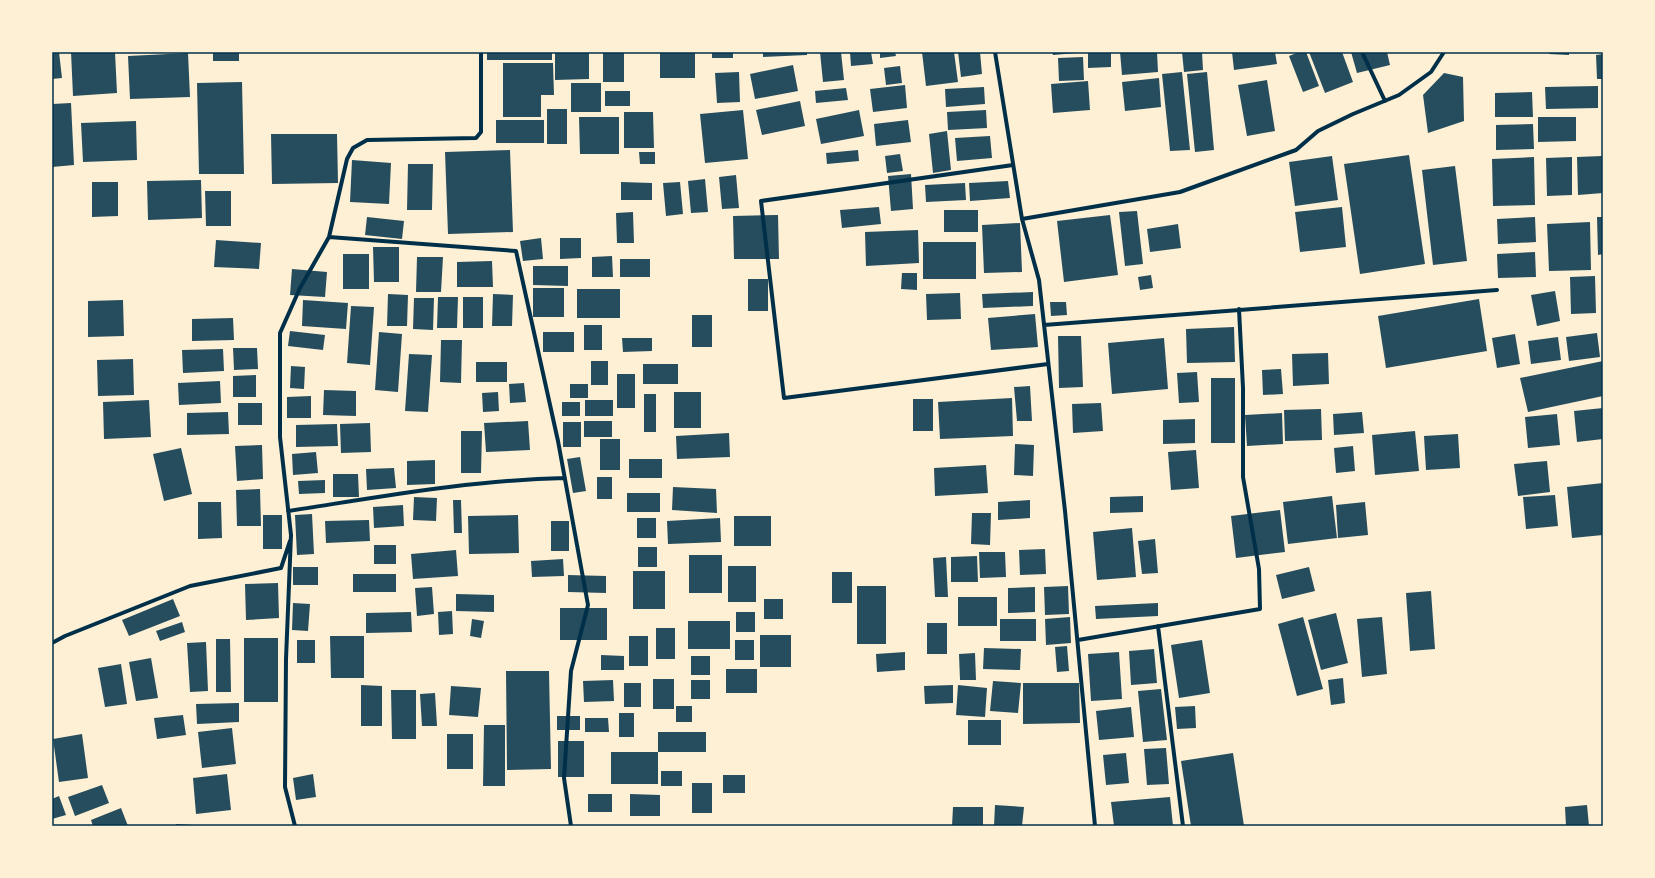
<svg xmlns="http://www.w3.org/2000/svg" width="1655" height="878" font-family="Jost,sans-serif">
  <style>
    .building { fill: #264d5e }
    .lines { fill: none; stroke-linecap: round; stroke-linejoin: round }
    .minor { stroke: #003049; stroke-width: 4 }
    .neatline { fill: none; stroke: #003049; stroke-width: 1.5 }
  </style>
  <rect width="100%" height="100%" fill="#fdf0d5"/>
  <path class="building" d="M52 52H59L62 78 52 79Z
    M71 52H115L117 93 73 96Z
    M213 52H239V61H213Z
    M487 52H552V60H487Z
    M555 52H589V79L555 80Z
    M603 52H624V82H603Z
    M660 52H695V78H660Z
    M712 52H733V58H712Z
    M763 52H807V55L763 57Z
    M820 52H841L844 80 823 82Z
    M850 52H871L873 64 851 66Z
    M880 52H895L896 56 880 58Z
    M922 52H954L958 82 926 86Z
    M958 52H980L982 74 961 77Z
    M1052 52H1076V53L1053 55Z
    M1088 52H1111V67L1088 68Z
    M1120 52H1157L1158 72 1122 75Z
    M1182 52H1202L1203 70 1184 72Z
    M1232 52H1275L1277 64 1234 70Z
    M1299 52H1306L1319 86 1303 92 1289 56Z
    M1309 52H1342L1353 82 1325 93Z
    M1351 52H1387L1390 65 1357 73Z
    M1549 52H1569V55L1549 54Z
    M188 53 190 97 130 99 128 56Z
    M1603 54V79H1597L1596 55Z
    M1083 57 1084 80 1059 81 1058 58Z
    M503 63H553L554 95H541V117H503Z
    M793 65 798 91 755 99 750 74Z
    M900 66 902 83 886 85 884 68Z
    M739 72 740 102 717 103 715 73Z
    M1182 72 1190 150 1170 151 1162 74Z
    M1207 72 1214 150 1195 152 1187 74Z
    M1444 73 1463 77 1464 121 1428 133 1423 95Z
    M1159 78 1161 107 1125 111 1122 82Z
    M1267 80 1275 131 1247 136 1238 85Z
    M1088 81 1090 110 1053 113 1051 84Z
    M242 82 244 174H199L197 83Z
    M571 83H601V112H571Z
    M905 85 907 108 873 112 870 89Z
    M1598 86V108L1546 109 1545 87Z
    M984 87 985 104 946 107 945 89Z
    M846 88 848 100 816 103 815 91Z
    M605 91H630V106H605Z
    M1532 92 1533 117H1495V93Z
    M800 101 805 126 762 135 756 110Z
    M71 103 74 165 52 167V104Z
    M547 109H567V144H547Z
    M743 110 748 159 705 163 700 114Z
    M859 110 864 136 821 144 816 119Z
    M986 110 987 128 948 130 947 112Z
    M624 112H653L654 148H624Z
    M579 117H619V154H580Z
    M1538 117H1576V141L1538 142Z
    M496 120H544V143H496Z
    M908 120 911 142 876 146 874 124Z
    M136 121 137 160 83 162 81 123Z
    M1533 124 1534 149 1496 150V125Z
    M947 131 951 170 933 173 929 134Z
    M271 134H337L338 183 272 184Z
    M990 136 992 158 957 161 955 138Z
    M510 150 513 232 448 234 445 152Z
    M858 150 859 161 827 164 826 153Z
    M639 152H655V164H640Z
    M900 154 903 171 887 173 885 156Z
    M1409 155 1425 264 1360 274 1344 164Z
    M1332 156 1338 200 1295 206 1289 162Z
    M1602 156 1603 193 1578 195 1577 157Z
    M1534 157 1535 205 1493 206 1492 159Z
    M1572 157V195L1547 196 1546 158Z
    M352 160 391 163 389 204 350 202Z
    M408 164H433L432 210H407Z
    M1455 166 1467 261 1433 265 1422 170Z
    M911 174 913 209 891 211 888 176Z
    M736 175 739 208 722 209 719 177Z
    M705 179 708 212 691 213 688 181Z
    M201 180 202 218 148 220 147 181Z
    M1008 181 1010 198 970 201 969 183Z
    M92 182H118V216L92 217Z
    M621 182 652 183V200H621Z
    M680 182 683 214 666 216 663 183Z
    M965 183 966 200 926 202 925 185Z
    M205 191H231V226H206Z
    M879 207 881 224 842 228 840 210Z
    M1342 207 1346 247 1300 252 1295 212Z
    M944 210H978V232H944Z
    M1137 211 1143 264 1125 266 1119 212Z
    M633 212 634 243H617L616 213Z
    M778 215 779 259H734L733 216Z
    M1110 215 1118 275 1064 282 1057 221Z
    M367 217 404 221 402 239 365 235Z
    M1535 217 1536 242 1498 244 1497 219Z
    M1597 217H1603V254L1598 255Z
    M1590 222 1591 270 1549 271 1547 224Z
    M1020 223 1022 272 984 273 982 225Z
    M1178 224 1181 248 1150 252 1147 229Z
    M918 230 919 263 866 266 865 232Z
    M541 238 543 259 523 261 520 241Z
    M560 238H581V258L560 259Z
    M216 240 261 243 259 269 214 267Z
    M923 242H976V279H923Z
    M373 247H399V282H374Z
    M1535 252 1536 277 1498 278 1497 254Z
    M343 254H369V289H343Z
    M612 256 613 277H592V257Z
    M417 257H443L441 292H416Z
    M620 259H650V277H620Z
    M492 261 493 287H457V262Z
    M533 266H568V286L533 285Z
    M292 269 327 272 325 297 290 295Z
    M902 273H917V290L901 289Z
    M1151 275 1153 288 1140 290 1138 277Z
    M1595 276 1596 313 1571 314 1570 277Z
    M748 279H768V311H748Z
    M533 288H564V317H533Z
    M577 289H620V318H577Z
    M1555 291 1560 321 1537 326 1531 295Z
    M1033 292V306L983 308 982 294Z
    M960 293 961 319 927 320 926 294Z
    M388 294 408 295 407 326H387Z
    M493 294 513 295 512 326H492Z
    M438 297H458L457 328H437Z
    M463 297H483V328H463Z
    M414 298H434L433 330 413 329Z
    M1479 299 1487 351 1386 368 1378 316Z
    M123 300 124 336 88 337V301Z
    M303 300 348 303 346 329 302 326Z
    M1050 302H1066L1067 315 1051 316Z
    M351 306 374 307 370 365 347 363Z
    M1035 314 1038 347 991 350 988 318Z
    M692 315H712V347H692Z
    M233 318 234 340 192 341V319Z
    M584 325H602V350H584Z
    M1234 327 1235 362 1187 363 1186 329Z
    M290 331 325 335 323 350 288 346Z
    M379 332 402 334 398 392 375 390Z
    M543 332H574V352H543Z
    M1597 333 1600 357 1569 361 1566 337Z
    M1515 334 1520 364 1497 368 1492 338Z
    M1058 336H1081L1083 387 1059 388Z
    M1558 337 1561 360 1531 364 1528 341Z
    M622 338H652V351L623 352Z
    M1164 338 1168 389 1112 394 1108 343Z
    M441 340H462L461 383 440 382Z
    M233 348H257L258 369 234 370Z
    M223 349 224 371 183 373 182 350Z
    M1328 353 1329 384 1293 386 1292 354Z
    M409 354 432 355 428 412 405 411Z
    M133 359 134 395 98 396 97 360Z
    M591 361H608V385H591Z
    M1603 361V396L1528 412 1520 378Z
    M476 362H507V382H476Z
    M643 364H678V384H643Z
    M291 366 305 367 304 389 290 388Z
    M1281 369 1283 394 1263 395 1262 370Z
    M1197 372 1199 402 1179 403 1177 373Z
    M617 374H635V408H617Z
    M256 375V397H233V376Z
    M1211 378H1235V443H1211Z
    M220 381 221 403 179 405 178 383Z
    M524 383 526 402 510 403 509 384Z
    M570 384H588V398H570Z
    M1030 386 1032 421H1017L1014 387Z
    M324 390 356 391V416L323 415Z
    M498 392 499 411 483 412 482 393Z
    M674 392H701V428H674Z
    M644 394H656V432H644Z
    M311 396V418H287V397Z
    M1012 398 1013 436 940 439 938 402Z
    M913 399H933V431H913Z
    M149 400 151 437 104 439 103 402Z
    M585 400H613V416H585Z
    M562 402H580V416H562Z
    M238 403H262V425H238Z
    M1101 403 1103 431 1073 433 1072 404Z
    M1603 408V439L1577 442 1574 411Z
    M1321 409 1322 440 1285 441 1284 410Z
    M228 412 229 434 187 435V413Z
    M1362 412 1364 433 1334 435 1333 414Z
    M1282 413 1283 444 1247 446 1245 415Z
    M1557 414 1560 445 1528 448 1525 417Z
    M1195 419V443L1163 444V420Z
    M528 421 530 450 486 452 484 423Z
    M584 421H612V437H584Z
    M563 422H581V447H563Z
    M370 423 371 452 341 453 340 424Z
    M337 424 338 446 296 447V425Z
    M461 431H482L481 473H461Z
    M1415 431 1419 471 1375 475 1372 435Z
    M729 433 730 457 677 459 676 436Z
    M1458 434 1460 468 1426 470 1424 436Z
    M600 439H620V470H600Z
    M1015 444 1034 445 1033 476 1014 475Z
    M262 445 263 479 237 481 235 446Z
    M1353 446 1355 471 1336 473 1334 448Z
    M181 448 192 494 164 501 153 454Z
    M1196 450 1199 488 1171 490 1168 452Z
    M316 452 318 473 293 475 292 454Z
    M580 457 586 491 573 493 567 459Z
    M629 459H662V478H629Z
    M435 460V484L407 485V461Z
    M1547 461 1550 492 1518 496 1514 464Z
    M986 465 988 493 935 496 934 468Z
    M394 468 396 488 367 490 366 469Z
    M333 474H358L359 497H333Z
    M597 477H612V499H597Z
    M325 480V493L299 494 298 481Z
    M1603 483V535L1572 538 1567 487Z
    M673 487 716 489 717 513 672 510Z
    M260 489 261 526H237L236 490Z
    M627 493H660V512H627Z
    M1555 495 1558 526 1526 529 1523 497Z
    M1143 496V512L1110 513V497Z
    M1332 496 1337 538 1288 544 1283 502Z
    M414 497 437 498 436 521 413 520Z
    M453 500H461L462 533H454Z
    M1030 500V518L998 520V502Z
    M198 502H221L222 538 198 539Z
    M1365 502 1368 535 1338 538 1336 505Z
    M403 505 404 526 374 528 373 507Z
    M1280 510 1285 552 1236 558 1231 516Z
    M972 513H991L990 545 971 544Z
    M312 514 314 554 297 555 295 515Z
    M263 515H282V549H263Z
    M518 515 519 553 469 554 468 516Z
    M734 516H771V546H734Z
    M637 518H656V538H637Z
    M720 518 721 542 668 544 667 521Z
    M369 520 370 541 326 543 325 521Z
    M551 521H569V551H551Z
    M1132 528 1136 577 1097 580 1093 532Z
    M1155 539 1158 573 1142 574 1138 541Z
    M374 545H396V564H374Z
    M638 547H657V567H638Z
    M1045 549 1046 574 1020 575 1019 550Z
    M456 550 458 576 413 579 411 554Z
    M979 552H1005L1006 577 980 578Z
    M689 555H722V593H689Z
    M977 556 978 582H951V557Z
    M946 557 948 597H935L933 558Z
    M563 559 564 576 532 577 531 561Z
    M728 566H756V602H728Z
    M293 567H318V585H293Z
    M1309 567 1315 591 1282 599 1276 575Z
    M633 571H665V609H633Z
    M832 572H852V603H832Z
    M353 574H396V592H353Z
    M568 575 606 576V593L568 592Z
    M278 583 279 618 246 620 245 584Z
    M857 586H886V644H857Z
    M1068 586 1069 614 1045 615 1044 587Z
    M432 587 434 614 417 616 415 588Z
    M1035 587V612L1008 613V588Z
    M1431 591 1435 649 1410 651 1406 593Z
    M456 594 494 595V612L456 611Z
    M958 597H997V626H958Z
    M173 599 180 616 129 636 122 620Z
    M764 599H783V619H764Z
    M293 603 310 604 308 631 292 630Z
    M1158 603V616L1096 619 1095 606Z
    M560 608H607V640H560Z
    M452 611 453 634 439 635 438 612Z
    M411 612 412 632 366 633V613Z
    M736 612H755V632H736Z
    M1336 613 1348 663 1321 670 1308 620Z
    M1070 617 1071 643 1046 645 1045 619Z
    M1303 617 1323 689 1297 696 1278 624Z
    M1382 617 1387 674 1362 677 1357 619Z
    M472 619 484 621 481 638 470 636Z
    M1000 619H1036V641H1000Z
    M688 621H730V649H688Z
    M182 622 185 632 160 641 156 631Z
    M927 623H947V654H927Z
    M656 628H675V659H656Z
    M760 635H791V667H760Z
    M330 636H364V678H331Z
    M629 636H648V666H629Z
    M244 638H278V702H244Z
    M216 639H230L231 692H216Z
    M297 640H315V663H297Z
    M735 640H754V660H735Z
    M1202 640 1210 693 1179 698 1171 645Z
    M206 642 208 691 190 692 187 643Z
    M1067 646 1069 671 1057 672 1055 647Z
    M984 648 1021 649 1020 670 983 669Z
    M1154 649 1157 683 1131 685 1129 651Z
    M905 652V670L877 672 876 654Z
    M1119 652 1122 699 1091 701 1088 654Z
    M975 653 976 680H960L959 654Z
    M601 655 624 656V670H601Z
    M691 656H710V675H691Z
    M151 658 158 698 136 701 129 662Z
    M121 664 127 704 105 707 98 668Z
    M726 669H757V693H726Z
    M506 671H549L551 769 507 770Z
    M1343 678 1345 703 1331 705 1328 680Z
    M653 679H674V709H653Z
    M613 680 614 701 584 702 583 681Z
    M691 680H710V699H691Z
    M993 681 1021 683 1018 713 990 711Z
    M624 683H641V707H624Z
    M1023 683H1079L1080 723 1023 724Z
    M361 685 382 686V726H361Z
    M953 685V703L925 704 924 686Z
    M958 685 987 688 985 717 956 715Z
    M451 686 481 688 478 717 449 715Z
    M1161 689 1167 740 1143 742 1138 691Z
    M391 690H416V739H392Z
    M435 693 437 726H422L420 694Z
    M239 703V722L197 724 196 704Z
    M676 706H692V722H676Z
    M1195 706 1196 728 1177 729 1175 707Z
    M1131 707 1134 737 1099 740 1096 711Z
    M619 713H634V737H619Z
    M183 715 186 735 157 739 154 718Z
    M557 716H580V730H557Z
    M585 718H608L609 732H585Z
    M968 720H1001V745H968Z
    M484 725H505V786H483Z
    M232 728 236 764 202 768 198 732Z
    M658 732H706V752H658Z
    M82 734 88 778 59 782 53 739Z
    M447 734H473V769H447Z
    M558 741H584V777H558Z
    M1166 748 1169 784 1147 785 1144 749Z
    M611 752H658V784H611Z
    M1126 753 1129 783 1106 785 1103 755Z
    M1233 753 1244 826H1191L1181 761Z
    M661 771H682V786H661Z
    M227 774 231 810 196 814 193 778Z
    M313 774 316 797 296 800 293 778Z
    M723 775H745V793H723Z
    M692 783H712V813H692Z
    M102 785 109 803 75 816 68 797Z
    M588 794H612V812H588Z
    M630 794 660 795V816H630Z
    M59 796 66 815 52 819V799Z
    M1170 797 1173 826H1114L1111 802Z
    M995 805 1024 807 1022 826H994Z
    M1587 805 1589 826H1566L1565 807Z
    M953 807H983V826H952Z
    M121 808 128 826H93L91 820Z
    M176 824 193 825V826H176Z"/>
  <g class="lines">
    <path class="minor" d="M481 52V132L476 138 367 140 353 148 347 159 329 237 516 251 558 441 588 605 571 671 564 778 571 826
      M995 52 1022 219 1039 280 1065 511 1095 826
      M1362 52 1385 101
      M1013 165 761 201 784 398 1048 364
      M1022 219 1180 192 1296 150 1318 131 1353 114 1399 95 1431 72 1444 52
      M1044 325 1497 290
      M288 511C380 497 472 480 565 478
      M1158 626 1183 826
      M1078 640 1260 609 1259 569 1243 477V388L1239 309
      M52 643 65 636 190 586 281 568 290 541
      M295 826 285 787 286 659 291 535 280 437V333L300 288 329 237"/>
  </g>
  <rect width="1655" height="878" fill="none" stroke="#fdf0d5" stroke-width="106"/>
  <rect x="53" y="53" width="1549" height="772" class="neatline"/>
</svg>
